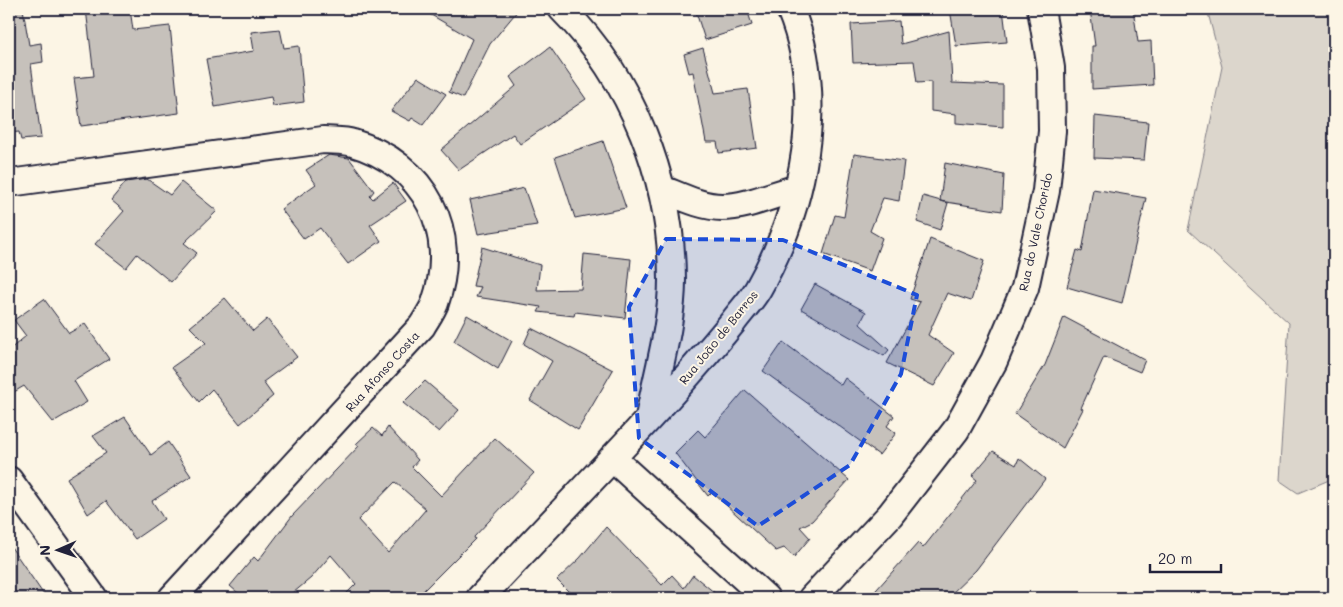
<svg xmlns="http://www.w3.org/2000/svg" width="1343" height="607" font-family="Mali,sans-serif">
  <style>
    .green { fill: #dcd6cc; stroke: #7f7c84 }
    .building { fill: #c6c1bb; stroke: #22223b; fill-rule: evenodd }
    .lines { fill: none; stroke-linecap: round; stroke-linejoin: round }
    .minor-casing { stroke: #22223b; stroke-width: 30 }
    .minor { stroke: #fcf5e5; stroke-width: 26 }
    .marked { fill: #1d4ed8; fill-opacity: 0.2; stroke: #1d4ed8; stroke-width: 4; stroke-dasharray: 10 6; stroke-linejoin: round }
    .labels { text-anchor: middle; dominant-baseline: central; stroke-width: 4; stroke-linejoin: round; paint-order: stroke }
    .street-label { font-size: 12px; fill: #22223b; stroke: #fcf5e5 }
  </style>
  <rect width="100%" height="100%" fill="#fcf5e5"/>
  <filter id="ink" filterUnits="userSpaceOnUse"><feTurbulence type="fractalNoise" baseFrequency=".02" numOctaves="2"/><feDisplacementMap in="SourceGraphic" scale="10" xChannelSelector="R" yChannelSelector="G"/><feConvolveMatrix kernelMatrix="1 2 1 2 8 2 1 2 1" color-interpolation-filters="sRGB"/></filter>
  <g filter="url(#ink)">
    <path class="green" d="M1207 9H1334V478L1298 493 1279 480 1289 323 1188 230 1222 67Z"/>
    <path class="building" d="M9 9H23L29 45 41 43 43 62 31 64 41 138 21 140 19 132 9 133Z
      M86 9H130L133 30 170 26 179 113 81 126 74 78 94 76Z
      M421 9H519L490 44 463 98 449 92 472 39Z
      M695 9H747L752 25 705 40Z
      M950 9H1003L1007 42 956 46Z
      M1090 9H1133L1138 42 1151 41 1153 85 1092 89V46H1095Z
      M899 21 901 44 949 31 952 83 1003 85V127L956 123V114L931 111V82L917 83 914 61 853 63 851 24Z
      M280 29 284 48 299 46 304 102 273 106 271 97 215 107 206 59 254 51 251 32Z
      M550 47 586 99 520 144 513 134 459 170 441 150 516 86 510 77Z
      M703 48 715 93 748 89 757 148 719 153 717 142H706L693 72 689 73 684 54Z
      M418 77 446 94 423 125 412 118 410 121 391 111Z
      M1095 116 1148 122 1144 160 1094 158Z
      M603 141 626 208 575 218 555 157Z
      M854 154 904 161 899 201 883 198 870 231 882 238 870 271 823 254 835 215 844 217Z
      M329 155 349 158 374 191 370 196 373 199 393 183 406 201 370 225 381 241 348 264 320 228 304 239 281 209 316 184 306 170Z
      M945 163 1004 175 1002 211 940 201Z
      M147 179 170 195 181 182 217 211 184 243 197 253 171 282 137 254 126 268 95 244 124 211 111 200 126 182Z
      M524 188 537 225 478 234 470 200Z
      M1093 189 1146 198 1122 303 1067 287 1077 250 1082 252Z
      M923 196 948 203 940 230 917 222Z
      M930 239 984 261 971 301 947 293 928 335 954 353 934 386 887 363 920 302 910 299Z
      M482 247 540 265 537 290 581 289 584 254 631 259 625 318 575 312 574 316 538 312 541 307 476 297 481 287 473 286Z
      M815 284 866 312 860 324 889 350 884 356 801 309Z
      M225 298 253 331 267 319 297 357 263 382 273 396 240 424 212 389 199 402 172 367 206 343 190 327Z
      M44 299 69 333 85 324 109 359 74 381 87 402 53 422 24 386 9 395V350L26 336 14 320Z
      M467 315 512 341 498 369 454 341Z
      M1064 317 1145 360 1140 372 1104 357 1081 408 1083 409 1063 448 1015 414 1045 365Z
      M531 328 613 370 578 430 530 400 552 361 524 344Z
      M783 342 841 385 845 378 894 416 887 426 896 433 879 455 763 371Z
      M425 381 459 410 439 432 403 403Z
      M745 390 849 480 812 521 800 527 810 538 794 557 784 548 776 551 712 492 708 496 675 453 698 430 705 437Z
      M125 417 151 455 168 442 191 476 152 501 164 519 135 539 106 501 88 514 67 478 106 453 93 436Z
      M388 427 418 460 412 467 441 496 495 438 534 473 474 537 475 539 416 598H342L356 584 331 555 311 578 287 598H244L230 586 254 557 258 561 292 516 359 446 356 444 373 428 382 436ZM395 482 426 509 388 553 358 520Z
      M993 451 1016 465 1019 458 1045 479 976 570 947 598H869L918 543 923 548 977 480 972 476Z
      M606 527 662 585 672 575 684 588 693 575 721 598H575L557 580 580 558Z
      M9 544 46 598H9Z"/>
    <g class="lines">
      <defs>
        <path id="minor" d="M562 9C632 79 672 180 672 280 672 326 657 373 649 418
          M9 183 323 140C333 141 344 140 353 143 425 164 460 232 435 303 432 311 426 319 422 326L172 598
          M662 189C680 196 702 207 722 207 747 207 774 194 798 188
          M612 458 766 598
          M9 480 94 598
          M480 598C542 532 605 467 666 400 689 374 711 349 733 322 741 311 751 301 758 289 804 208 827 97 790 9
          M812 598 890 515 956 430 994 361 1025 288 1046 191 1052 131 1051 68 1041 9"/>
      </defs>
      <use href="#minor" class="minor-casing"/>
      <use href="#minor" class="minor"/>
    </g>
  </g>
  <path class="marked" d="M666 239 783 240 917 295 901 374 850 465 758 526 639 438 629 307Z"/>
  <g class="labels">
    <g class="street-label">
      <text transform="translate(1035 232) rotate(-78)">Rua do Vale Chorido</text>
      <text transform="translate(718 337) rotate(-51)">Rua João de Barros</text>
      <text transform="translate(382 371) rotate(-48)">Rua Afonso Costa</text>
    </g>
  </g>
  <rect width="1343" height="607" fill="none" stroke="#fcf5e5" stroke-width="30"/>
  <rect x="15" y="15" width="1313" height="577" fill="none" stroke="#22223b" stroke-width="2" filter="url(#ink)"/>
  <g transform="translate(58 550) rotate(268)" stroke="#fcf5e5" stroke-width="4" paint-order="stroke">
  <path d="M0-4L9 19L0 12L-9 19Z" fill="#22223b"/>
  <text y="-8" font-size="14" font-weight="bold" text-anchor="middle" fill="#22223b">N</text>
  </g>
  <path d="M1150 564v8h71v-8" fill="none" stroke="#22223b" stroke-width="2.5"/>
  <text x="1158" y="564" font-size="15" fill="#22223b" stroke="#fcf5e5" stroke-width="4" paint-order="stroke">20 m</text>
</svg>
